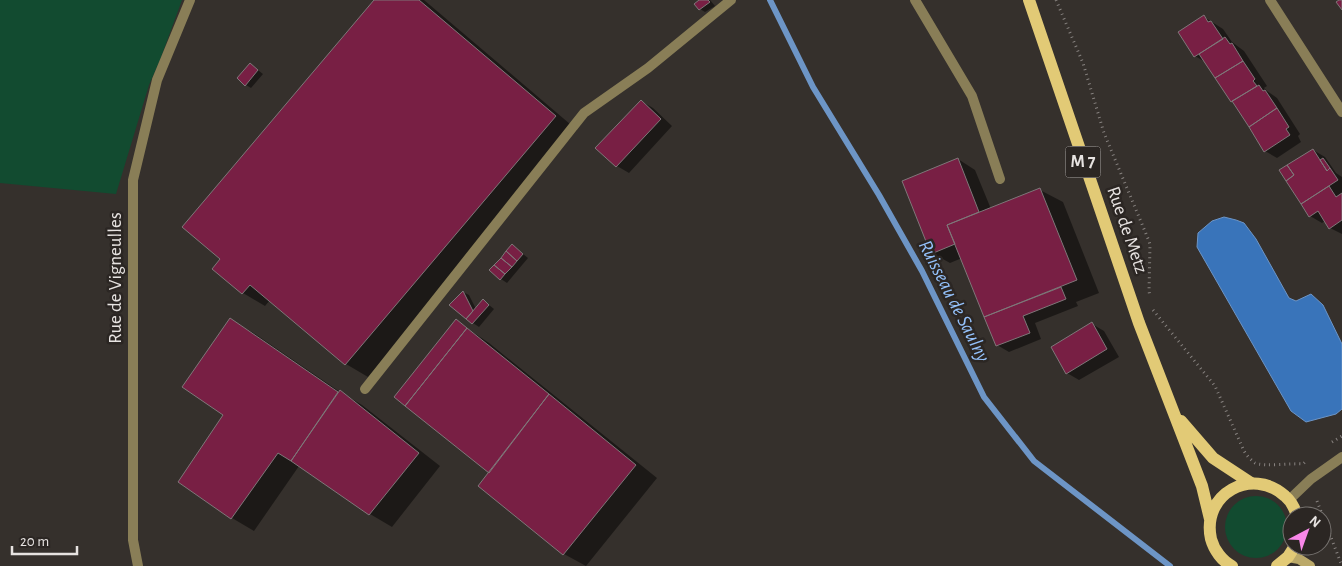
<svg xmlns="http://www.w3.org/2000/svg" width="1342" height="566" font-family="'Alegreya Sans',sans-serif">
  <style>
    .green { fill: #124b30 }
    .water { fill: #3974ba; stroke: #6d95c6 }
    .shadow { fill: #0007 }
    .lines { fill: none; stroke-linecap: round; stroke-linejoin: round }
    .stream { stroke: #6d95c6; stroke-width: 6 }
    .building { fill: #781f44; stroke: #7f7779 }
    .path { stroke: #888380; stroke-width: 3; stroke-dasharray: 1 4; stroke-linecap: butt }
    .lane { stroke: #897e57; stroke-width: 10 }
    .street { stroke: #897e57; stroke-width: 10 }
    .secondary { stroke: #bba969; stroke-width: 10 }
    .primary { stroke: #e2ca76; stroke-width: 12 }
    .labels { text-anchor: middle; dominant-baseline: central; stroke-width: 5; stroke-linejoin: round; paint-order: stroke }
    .shield { fill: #2b2623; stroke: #afaaa8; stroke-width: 1 }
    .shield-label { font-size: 18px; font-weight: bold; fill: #e7e3e1 }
    .street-label { font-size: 19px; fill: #e7e3e1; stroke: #2b2623 }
    .water-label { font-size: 20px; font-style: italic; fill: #94c1fa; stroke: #2b2623 }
  </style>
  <rect width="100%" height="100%" fill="#35302c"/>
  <path class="green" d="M0 0H182L160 60 149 85 116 194 0 183Z
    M1225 527a31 31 0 1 1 62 0a31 31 0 1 1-62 0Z"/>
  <path class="water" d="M1224 217 1236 220 1244 223 1256 239 1289 298 1296 301 1311 294 1323 305 1342 344V409L1336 414 1306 422 1291 411 1197 247 1198 233 1212 221Z"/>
  <path class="shadow" d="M376 0H424L577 130 368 377 346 364 270 300 265 306 243 293 214 269 222 259Z
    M701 0H710L715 6 705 12 700 9Z
    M1204 17 1223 29 1232 42 1244 51 1267 86 1264 88 1267 91 1277 98 1300 134 1298 136 1301 142 1277 158 1265 151 1235 103 1232 102 1207 63 1195 56Z
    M250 64 263 74 251 88 246 85Z
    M641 101 653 108 672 126 629 173 617 166Z
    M1313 150 1325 157 1336 173 1342 177V234L1330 228 1326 220 1322 223 1310 216 1281 171Z
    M958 159 975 170 991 209 1040 190 1063 202 1099 293 1076 302 1078 306 1035 323 1041 339 1009 352 997 345 962 258 950 263 932 253Z
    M513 246 528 258 507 283 501 279 491 270Z
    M463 292 469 295 476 309 484 301 494 309 479 327 473 323 451 305Z
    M230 320 252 332 340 392 362 405 440 466 392 527 370 514 299 466 254 531 232 518 180 481 225 415Z
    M456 321 489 343 657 478 586 566 564 554 490 472Z
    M1092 324 1104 331 1119 357 1079 380 1067 373 1052 348Z"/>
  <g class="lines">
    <path class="stream" d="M770 0 813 87 879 195 922 271 984 397 1034 461 1170 566"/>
  </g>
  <path class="building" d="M374 0H419L556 116 345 365 250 285 242 294 212 269 220 259 182 227Z
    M699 0H708L710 2 699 10 694 4Z
    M1339 0H1342V10L1336 2Z
    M1204 15 1208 22 1211 21 1223 39 1194 57 1178 32Z
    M1225 37 1230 44 1232 43 1243 61 1215 78 1199 54Z
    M1243 61 1255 79 1253 81 1257 86 1231 102 1215 78Z
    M250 63 258 70 245 86 237 78Z
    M1259 85 1263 91 1265 90 1277 108 1249 127 1232 101Z
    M641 100 661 119 616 167 595 148Z
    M1277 108 1289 127 1286 129 1290 135 1264 152 1249 127Z
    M1313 149 1327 171 1330 168 1338 180 1301 204 1286 181 1294 175 1287 165Z
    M958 158 979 212 947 225 955 244 931 254 902 181Z
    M1323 158 1330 168 1327 171 1320 160Z
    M1287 165 1294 175 1286 181 1279 170Z
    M1329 186 1336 197 1342 193V220L1329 229 1318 211 1309 217 1301 204Z
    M1040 188 1077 280 984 317 947 225Z
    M512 244 523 254 517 261 506 251Z
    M506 251 517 261 512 267 501 258Z
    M501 258 512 267 505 274 494 265Z
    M494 265 505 274 500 280 489 270Z
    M1061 287 1066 299 1023 316 1030 333 996 346 984 317Z
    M463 291 473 311 466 319 449 305Z
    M483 299 489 305 472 324 466 319Z
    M230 318 338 392 291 461 278 453 231 519 178 482 223 415 182 387Z
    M456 319 467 328 405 406 394 397Z
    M1092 322 1107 349 1066 374 1051 347Z
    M467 328 549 394 489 473 405 406Z
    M340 390 419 453 369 515 291 461Z
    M549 394 636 465 563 555 478 486Z"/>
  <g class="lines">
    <path class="path" d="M1056 0 1083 63 1104 133 1149 241 1150 245 1149 291 1150 297
      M1153 310 1215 386 1244 451C1247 456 1251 460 1255 463 1264 467 1291 463 1303 464L1305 462
      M1332 442 1342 436
      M1317 501 1342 566"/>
    <path class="lane" d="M915 0 972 96 1000 179
      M365 389 584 113 648 68 731 0"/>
    <path class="street" d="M1270 0 1342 112
      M1289 500 1311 479 1342 457
      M138 566 133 540V180L157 80 190 0"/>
    <path class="secondary" d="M1288 557 1299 559 1310 566"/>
    <path class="primary" d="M1029 0 1139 323 1202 486 1210 519
      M1181 421 1213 458 1251 483
      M1232 566C1222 561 1214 550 1211 539 1201 494 1252 466 1285 496 1291 501 1295 509 1297 516
      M1277 566 1288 557 1295 546"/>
  </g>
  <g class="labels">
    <rect class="shield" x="1065.5" y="146.5" width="35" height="31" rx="4"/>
    <g class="shield-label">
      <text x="1083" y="162">M 7</text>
    </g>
    <g class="street-label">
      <text transform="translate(1127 230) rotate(71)">Rue de Metz</text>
      <text transform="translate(115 278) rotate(-90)">Rue de Vigneulles</text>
    </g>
    <g class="water-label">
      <text transform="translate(954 301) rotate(63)">Ruisseau de Saulny</text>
    </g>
  </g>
  <g transform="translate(1307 531) rotate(41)"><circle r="24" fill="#2b2623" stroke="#76726f"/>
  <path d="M0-4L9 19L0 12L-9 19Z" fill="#f987e9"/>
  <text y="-8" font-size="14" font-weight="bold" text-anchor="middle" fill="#e7e3e1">N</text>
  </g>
  <path d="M12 546v8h65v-8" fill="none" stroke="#e7e3e1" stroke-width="2.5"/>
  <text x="20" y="546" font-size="15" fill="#e7e3e1" stroke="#2b2623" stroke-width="4" paint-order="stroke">20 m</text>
</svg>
